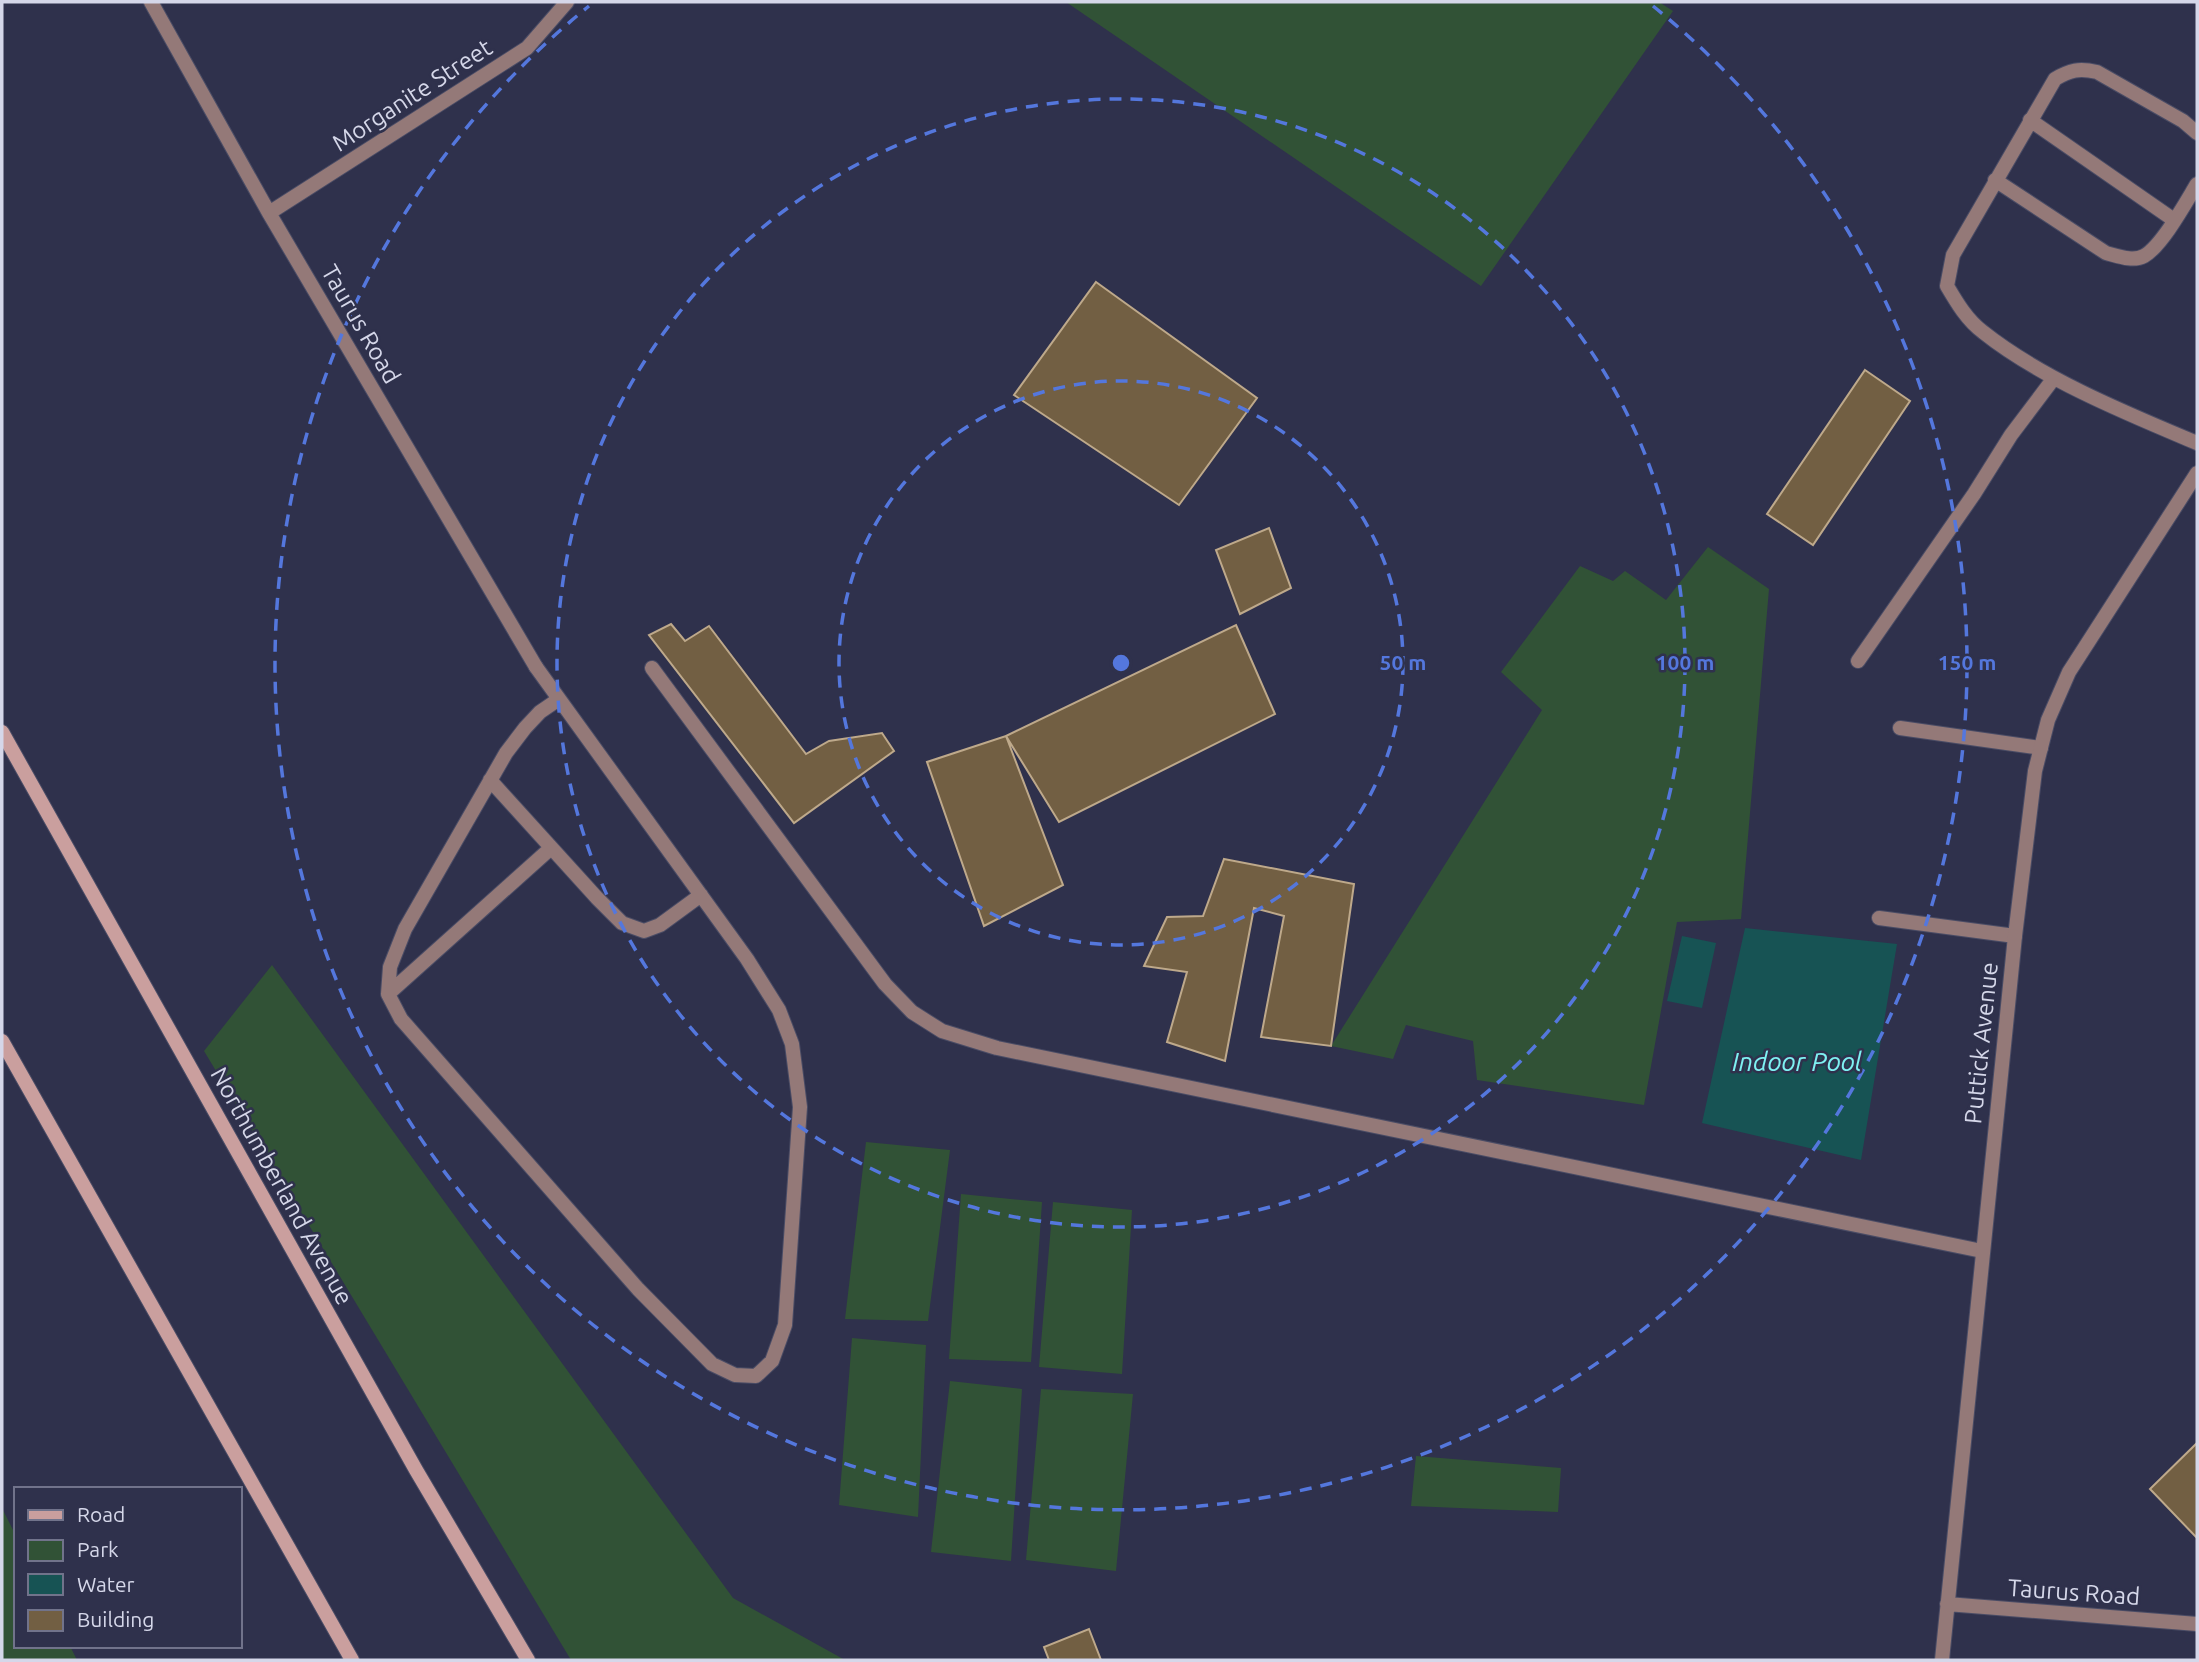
<svg xmlns="http://www.w3.org/2000/svg" width="2199" height="1662" font-family="Ubuntu,sans-serif">
  <style>
    .green { fill: #315236 }
    .water { fill: #175354 }
    .building { fill: #725f43; stroke: #bea98b; stroke-width: 2 }
    .lines { fill: none; stroke-linecap: round; stroke-linejoin: round }
    .lane-casing { stroke: #4a4c65; stroke-width: 16 }
    .street-casing { stroke: #4a4c65; stroke-width: 16 }
    .secondary-casing { stroke: #4a4c65; stroke-width: 16 }
    .lane { stroke: #947978; stroke-width: 14 }
    .street { stroke: #947978; stroke-width: 14 }
    .secondary { stroke: #ca9f9e; stroke-width: 14 }
    .ring { fill: none; stroke: #5477dd; stroke-width: 3.5; stroke-dasharray: 12 9 }
    .labels { text-anchor: middle; dominant-baseline: central; stroke-width: 5; stroke-linejoin: round; paint-order: stroke }
    .street-label { font-size: 24px; fill: #d5d7e9; stroke: #2f314c }
    .water-label { font-size: 26px; font-style: italic; fill: #7ef1f2; stroke: #2f314c }
    .centre { fill: #5477dd; stroke: #2f314c; stroke-width: 3.5 }
    .ring-label { font-size: 21px; text-anchor: middle; font-weight: bold; fill: #5477dd; stroke: #2f314c; stroke-width: 5; stroke-linejoin: round; paint-order: stroke }
  </style>
  <rect width="100%" height="100%" fill="#2f314c"/>
  <path class="green" d="M1066 2H1659L1673 11 1481 286Z
    M1708 547 1769 589 1741 919 1677 922 1644 1105 1477 1080 1473 1041 1406 1025 1393 1059 1331 1046 1542 710 1501 672 1580 566 1613 581 1625 571 1666 600Z
    M272 965 733 1598 845 1660H571L204 1051Z
    M866 1142 950 1150 928 1321 845 1319Z
    M961 1194 1042 1202 1031 1362 949 1359Z
    M1053 1202 1132 1210 1122 1374 1039 1367Z
    M852 1338 926 1345 918 1517 839 1505Z
    M950 1381 1022 1389 1011 1561 931 1552Z
    M1041 1389 1133 1394 1116 1571 1026 1560Z
    M1416 1456 1561 1468 1558 1512 1411 1506Z
    M2 1508 16 1536V1646H70L77 1660H2Z"/>
  <path class="water" d="M1745 928 1897 944 1861 1160 1702 1123Z
    M1682 936 1716 943 1702 1008 1667 1001Z"/>
  <path class="building" d="M1096 282 1257 398 1179 505 1014 395Z
    M1865 370 1910 401 1813 545 1767 514Z
    M1269 528 1291 588 1240 614 1216 550Z
    M671 624 685 641 709 626 806 754 829 741 882 733 894 751 794 823 649 635Z
    M1236 625 1275 714 1059 822 1006 736Z
    M1006 736 1063 885 984 926 927 762Z
    M1224 859 1354 884 1331 1046 1261 1037 1284 916 1254 908 1225 1061 1167 1042 1187 972 1144 966 1167 917 1203 916Z
    M2197 1443V1538L2150 1489Z
    M1089 1629 1101 1660H1049L1044 1647Z"/>
  <g class="lines">
    <defs>
      <path id="lane" d="M2030 120 2174 220
        M2197 133 2183 121 2097 72C2079 68 2070 70 2055 79L1953 255 1947 286C1957 303 1967 320 1983 332 2042 379 2128 414 2197 443
        M1995 180 2106 253C2118 256 2133 262 2144 256 2162 246 2186 202 2197 184
        M1858 661 1974 494 2011 435 2054 378
        M536 667 747 959 779 1010 792 1044 800 1107 785 1325 772 1361 756 1376 735 1375 712 1364 638 1289 401 1019 388 994 390 967 405 929 506 753 525 728 540 712 559 699
        M652 668 885 984 912 1012 942 1031 997 1048 1982 1251
        M1900 728 2041 748
        M490 780 597 898 622 923 644 931 660 925 701 895
        M1879 918 2015 936
        M388 994 551 848"/>
      <path id="street" d="M151 2 269 213 536 667
        M269 213 527 48 567 2
        M1947 1604 2197 1624
        M1942 1660 2015 936 2035 771 2048 720 2069 672 2197 473"/>
      <path id="secondary" d="M2 732 416 1470 528 1660
        M2 1041 352 1660"/>
    </defs>
    <use href="#lane" class="lane-casing"/>
    <use href="#street" class="street-casing"/>
    <use href="#secondary" class="secondary-casing"/>
    <use href="#lane" class="lane"/>
    <use href="#street" class="street"/>
    <use href="#secondary" class="secondary"/>
  </g>
  <g class="ring">
    <circle cx="1121" cy="663" r="282"/>
    <circle cx="1121" cy="663" r="564"/>
    <path d="M1653 6A846 846 0 1 1 589 6"/>
  </g>
  <g class="labels">
    <g class="street-label">
      <text transform="translate(412 95) rotate(-33)">Morganite Street</text>
      <text transform="translate(361 324) rotate(60)">Taurus Road</text>
      <text transform="translate(1981 1043) rotate(-84)">Puttick Avenue</text>
      <text transform="translate(282 1186) rotate(61)">Northumberland Avenue</text>
      <text transform="translate(2074 1592) rotate(4)">Taurus Road</text>
    </g>
    <g class="water-label">
      <text x="1797" y="1061">Indoor Pool</text>
    </g>
  </g>
  <circle cx="1121" cy="663" r="10" class="centre"/>
  <g class="ring-label">
    <text x="1403" y="670">50 m</text>
    <text x="1685" y="670">100 m</text>
    <text x="1967" y="670">150 m</text>
  </g>
  <rect width="2199" height="1662" fill="none" stroke="#d5d7e9" stroke-width="7"/>
  <rect x="14" y="1487" width="228" height="161" fill="#2f314c" stroke="#71738b" stroke-width="2"/>
  <rect x="28" y="1510" width="35" height="10" fill="#ca9f9e" stroke="#71738b" stroke-width="2"/>
  <text x="77" y="1522" font-size="21" fill="#d5d7e9">Road</text>
  <rect x="28" y="1540" width="35" height="21" fill="#315236" stroke="#71738b" stroke-width="2"/>
  <text x="77" y="1557" font-size="21" fill="#d5d7e9">Park</text>
  <rect x="28" y="1574" width="35" height="21" fill="#175354" stroke="#71738b" stroke-width="2"/>
  <text x="77" y="1592" font-size="21" fill="#d5d7e9">Water</text>
  <rect x="28" y="1610" width="35" height="21" fill="#725f43" stroke="#71738b" stroke-width="2"/>
  <text x="77" y="1627" font-size="21" fill="#d5d7e9">Building</text>
</svg>
